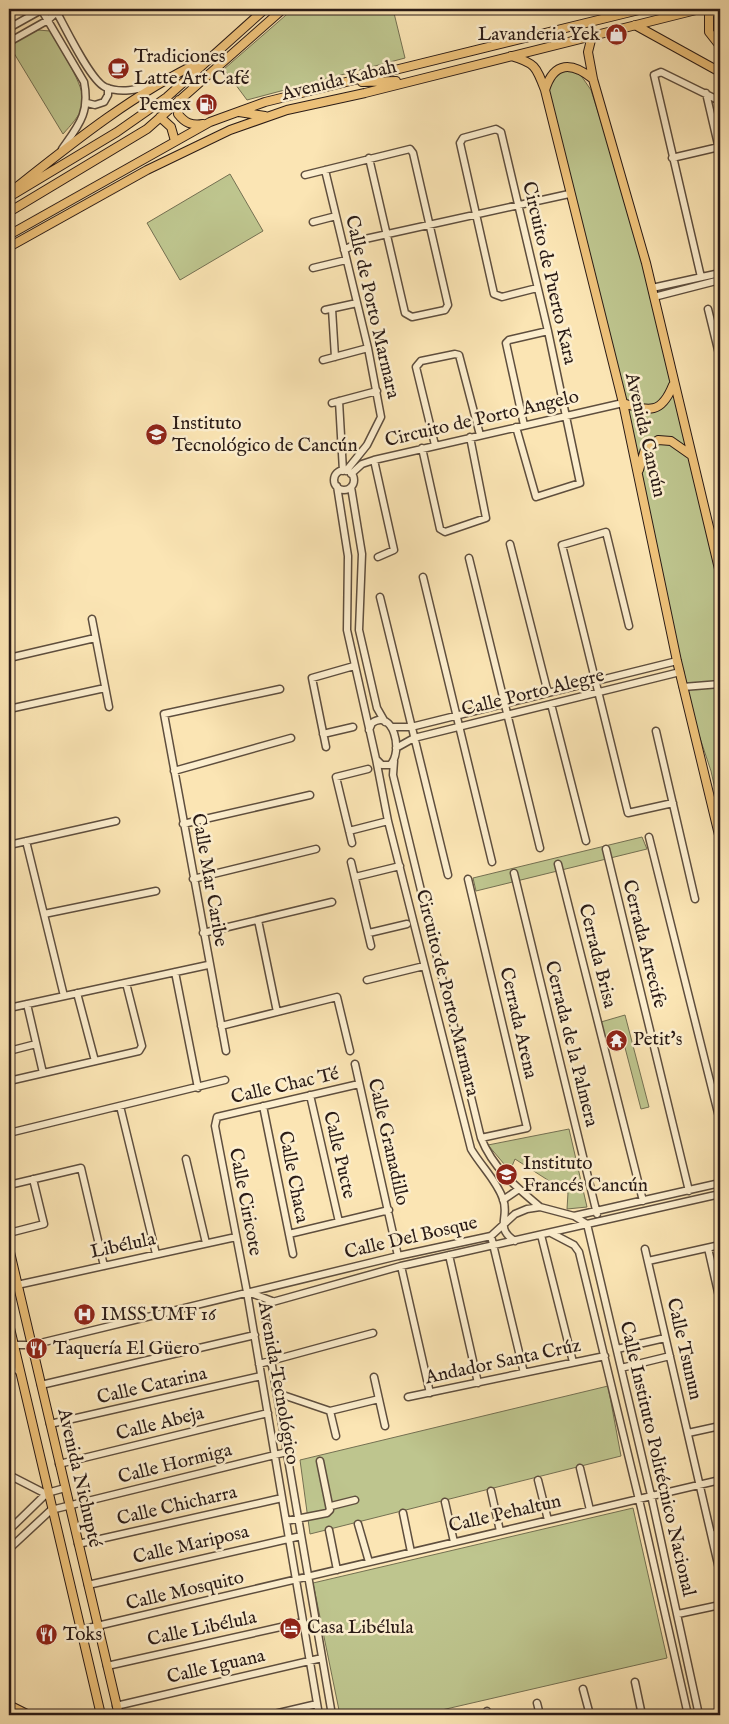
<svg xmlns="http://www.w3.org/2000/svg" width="729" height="1724" font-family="'IM FELL English',serif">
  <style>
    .green { fill: #bec58e; stroke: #747052 }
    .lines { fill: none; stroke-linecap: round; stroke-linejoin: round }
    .minor-casing { stroke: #5e4e3e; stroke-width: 9 }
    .major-casing { stroke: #2a1b16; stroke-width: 10 }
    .minor { stroke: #fceece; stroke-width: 6 }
    .major { stroke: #eec27a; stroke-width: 8 }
    .labels { text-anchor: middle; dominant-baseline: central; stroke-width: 5; stroke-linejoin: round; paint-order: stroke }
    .poi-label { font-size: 19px; fill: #2a1b16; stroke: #fceece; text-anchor: start }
    .street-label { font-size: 19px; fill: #2a1b16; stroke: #fceece }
  </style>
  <rect width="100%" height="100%" fill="#fbe5b4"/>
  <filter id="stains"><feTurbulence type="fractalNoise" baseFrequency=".004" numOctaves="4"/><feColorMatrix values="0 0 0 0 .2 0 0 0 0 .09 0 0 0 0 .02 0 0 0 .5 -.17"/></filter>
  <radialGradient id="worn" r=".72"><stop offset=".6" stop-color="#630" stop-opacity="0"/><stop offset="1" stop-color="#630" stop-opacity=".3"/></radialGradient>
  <path class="green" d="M293 9H393L405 58 247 100 224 69Z
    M38 30 50 31C59 48 86 86 83 105 80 116 70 126 63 134L9 45Z
    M575 67 591 90 646 263 720 573V812L711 771 683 687 619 389 546 86 550 77Z
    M230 174 263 231 180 280 147 223Z
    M642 837 647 849 476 891 473 878Z
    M625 1015 649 1107 641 1109 623 1040 606 1045 601 1022Z
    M569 1129 587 1207 567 1209 568 1193 515 1159 510 1171 488 1145Z
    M608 1386 621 1456 310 1534 300 1460Z
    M633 1508 667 1658 420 1715H340L313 1583Z"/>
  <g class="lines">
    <defs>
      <path id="minor" d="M41 9 84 82C90 113 79 125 62 149
        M55 9C64 25 90 80 105 87 121 94 139 89 155 85
        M9 28 43 9
        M9 42 48 20 60 9
        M706 93 720 153
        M87 103 95 105 104 102 108 95V88
        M672 158 719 147
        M325 170 368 348 381 417 367 445 346 471
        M305 175 410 149 413 153 448 305 445 310 412 317 405 313 369 158
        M313 222 336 216
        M344 250 365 239 569 194
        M313 268 346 260
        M701 277 654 75 661 72 720 101
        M652 288 720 273
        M654 297 720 280
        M332 309 335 357
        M708 309 720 358
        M325 310 357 303
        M323 360 368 348
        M339 401 343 471
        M332 403 377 391
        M524 425 506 343 509 340 548 331
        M516 427 536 497 580 483 548 331 501 132 496 129 463 138 460 143 494 294 502 297 537 288
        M435 445 416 367 421 361 455 354 459 355 480 435
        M422 448 440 529 445 532 486 518 470 437
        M374 460 394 550 378 557
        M334 480a10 10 0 1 1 20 0a10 10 0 1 1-20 0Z
        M351 474 362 464 374 460 623 403
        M337 486 348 556 347 630 376 759 382 765H390C404 752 393 708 372 723L369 730
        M351 487 362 554 359 630 377 708 385 722
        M510 544 548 693
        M469 558 540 848
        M423 577 492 862
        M380 597 448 875
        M92 619 109 707
        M629 626 606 532 562 545 628 813 673 803
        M9 658 95 638
        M683 687 720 684
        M551 704 586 841
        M9 709 105 688
        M391 727H411L677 661
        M656 731 695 899
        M323 734 353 727
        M326 747 312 678 354 666
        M396 748 414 738 680 672
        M376 759 388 821 471 1149C481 1166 497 1181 503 1199 510 1217 494 1228 515 1241
        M394 761 393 775 481 1138C493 1168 515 1186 540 1207
        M174 771 291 738
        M183 824 310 795
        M349 831 388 821
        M649 837 720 1121
        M26 841 64 996
        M352 843 336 777 368 769
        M9 845 116 821
        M606 849 689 1191
        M351 862 371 946
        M558 864 643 1201
        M514 873 597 1214
        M355 877 400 866
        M193 879 316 849
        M468 879 527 1128 481 1138
        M44 914 156 891
        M258 920 277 1012
        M203 933 332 902
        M369 933 407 924
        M175 972 198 1088
        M367 980 424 966
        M77 993 95 1061
        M27 1004 43 1073
        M9 1008 208 965
        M221 1026 337 997 350 1051
        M9 1051 36 1044
        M226 1051 164 714 280 689
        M355 1064 398 1256
        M9 1081 139 1051 142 1046 126 983
        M310 1095 339 1222
        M120 1106 156 1254
        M263 1106 293 1254
        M9 1133 225 1080
        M186 1159 206 1243
        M9 1185 81 1168 104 1266
        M503 1200 519 1189
        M574 1216 587 1224 651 1495 699 1715
        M9 1233 44 1224 33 1179
        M551 1233 574 1245 579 1252 641 1508 688 1715
        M289 1234 389 1210
        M541 1235 573 1362
        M491 1236 524 1373
        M708 1248 720 1301
        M645 1249 720 1573
        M449 1255 478 1383
        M648 1261 720 1245
        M401 1266 430 1393
        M17 1285 236 1237
        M248 1292 272 1301
        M9 1345H32L398 1256 491 1236 515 1214 527 1209 540 1207 574 1216 720 1183
        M617 1349 665 1338
        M9 1364 20 1372
        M259 1364 373 1333
        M621 1368 670 1356
        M374 1377 385 1426
        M41 1385 255 1335
        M277 1393 330 1411 379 1399
        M408 1397 605 1356
        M330 1411 336 1436
        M50 1424 261 1376
        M688 1433 720 1426
        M59 1464 268 1413
        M580 1468 590 1510
        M9 1475 46 1494
        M538 1480 548 1520
        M491 1491 500 1531
        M445 1502 454 1542
        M331 1506 355 1500
        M403 1513 411 1552
        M286 1521 327 1513 330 1510 320 1461
        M358 1524 369 1562
        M9 1530 47 1493 65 1488
        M329 1530 337 1570
        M713 1535 720 1533
        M78 1544 282 1498
        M9 1549 51 1510 287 1452
        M88 1585 301 1536
        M678 1614 720 1605
        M80 1630 720 1480
        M107 1666 303 1622
        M635 1682 642 1715
        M583 1689 590 1715
        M537 1703 540 1715
        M116 1706 322 1658
        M487 1711 488 1715
        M270 1715 317 1704
        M319 1715 247 1292 215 1126 217 1117 359 1084
        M332 1715 271 1360 265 1312 269 1303 401 1266 720 1194"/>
      <path id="major" d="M714 9 709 15V32L720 46
        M635 25 720 72
        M592 36 588 52 593 79 646 263 720 573
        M511 56C535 63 536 66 545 90L623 403 677 661 720 839
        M362 82 396 81
        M545 90C554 61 572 62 593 79
        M179 100 178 114C185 123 192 126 203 124
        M239 112 265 116
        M160 117 171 127 175 141
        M18 186C76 140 135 93 202 61
        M9 197 117 132 167 97 265 9
        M9 212 147 129 283 9
        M9 235 210 122 265 102 643 9
        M9 247 147 170 230 130 287 110 365 93 700 9
        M623 403C649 411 661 415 673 385
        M639 470 645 449 658 440 671 441 691 455
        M9 1248 119 1715
        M9 1324 101 1715
        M9 1705 29 1715"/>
    </defs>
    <use href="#minor" class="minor-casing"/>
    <use href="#major" class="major-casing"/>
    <use href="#minor" class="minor"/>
    <use href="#major" class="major"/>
  </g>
  <defs>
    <symbol id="shop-disc" viewBox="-11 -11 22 22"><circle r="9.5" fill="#8f2418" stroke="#fceece"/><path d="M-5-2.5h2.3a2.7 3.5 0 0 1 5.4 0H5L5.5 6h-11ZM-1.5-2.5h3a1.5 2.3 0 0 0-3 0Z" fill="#fff"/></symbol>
    <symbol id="cafe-disc" viewBox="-11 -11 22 22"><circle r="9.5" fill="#8f2418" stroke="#fceece"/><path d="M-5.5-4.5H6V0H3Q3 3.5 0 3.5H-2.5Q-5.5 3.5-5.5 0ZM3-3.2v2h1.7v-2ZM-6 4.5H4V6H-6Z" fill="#fff"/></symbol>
    <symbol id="fuel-disc" viewBox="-11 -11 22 22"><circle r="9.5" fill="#8f2418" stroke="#fceece"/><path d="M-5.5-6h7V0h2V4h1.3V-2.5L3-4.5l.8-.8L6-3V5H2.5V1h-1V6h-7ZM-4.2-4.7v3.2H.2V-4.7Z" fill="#fff"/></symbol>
    <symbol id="university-disc" viewBox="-11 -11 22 22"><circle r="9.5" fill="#8f2418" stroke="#fceece"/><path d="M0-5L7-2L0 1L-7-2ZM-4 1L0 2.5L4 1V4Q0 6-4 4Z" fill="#fff"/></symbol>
    <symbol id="temple-disc" viewBox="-11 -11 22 22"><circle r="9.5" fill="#8f2418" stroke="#fceece"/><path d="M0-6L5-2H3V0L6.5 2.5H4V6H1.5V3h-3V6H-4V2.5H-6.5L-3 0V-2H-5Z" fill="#fff"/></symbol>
    <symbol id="school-disc" viewBox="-11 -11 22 22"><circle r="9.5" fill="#8f2418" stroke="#fceece"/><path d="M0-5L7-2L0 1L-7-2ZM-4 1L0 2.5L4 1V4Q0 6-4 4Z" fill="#fff"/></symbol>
    <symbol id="hospital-disc" viewBox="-11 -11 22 22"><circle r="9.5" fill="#8f2418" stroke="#fceece"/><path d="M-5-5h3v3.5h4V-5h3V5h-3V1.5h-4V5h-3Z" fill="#fff"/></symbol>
    <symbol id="restaurant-disc" viewBox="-11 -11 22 22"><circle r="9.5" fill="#8f2418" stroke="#fceece"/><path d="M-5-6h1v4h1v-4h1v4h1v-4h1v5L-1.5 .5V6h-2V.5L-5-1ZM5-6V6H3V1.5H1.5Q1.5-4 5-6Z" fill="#fff"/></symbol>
    <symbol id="hotel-disc" viewBox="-11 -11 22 22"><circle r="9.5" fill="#8f2418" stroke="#fceece"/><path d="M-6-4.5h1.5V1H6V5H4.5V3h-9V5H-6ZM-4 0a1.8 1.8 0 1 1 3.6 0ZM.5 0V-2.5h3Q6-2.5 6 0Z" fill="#fff"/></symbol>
  </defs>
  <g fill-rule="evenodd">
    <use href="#shop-disc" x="604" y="22" width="25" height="25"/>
    <use href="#cafe-disc" x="106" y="56" width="25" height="25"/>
    <use href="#fuel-disc" x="194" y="92" width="25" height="25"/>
    <use href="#university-disc" x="144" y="422" width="25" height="25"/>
    <use href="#temple-disc" x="604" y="1028" width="25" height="25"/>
    <use href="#school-disc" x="494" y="1162" width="25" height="25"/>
    <use href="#hospital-disc" x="72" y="1302" width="25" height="25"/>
    <use href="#restaurant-disc" x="24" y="1336" width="25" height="25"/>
    <use href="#hotel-disc" x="278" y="1616" width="25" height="25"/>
    <use href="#restaurant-disc" x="34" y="1622" width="25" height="25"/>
  </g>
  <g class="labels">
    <g class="poi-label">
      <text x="600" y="35" text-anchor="end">Lavanderia Yek</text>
      <text x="134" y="57">Tradiciones<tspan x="134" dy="22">Latte Art Café</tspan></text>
      <text x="191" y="105" text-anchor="end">Pemex</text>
      <text x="172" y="424">Instituto<tspan x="172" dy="22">Tecnológico de Cancún</tspan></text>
      <text x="633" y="1040">Petit's</text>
      <text x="523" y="1164">Instituto<tspan x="523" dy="22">Francés Cancún</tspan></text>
      <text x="101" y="1315">IMSS UMF 16</text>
      <text x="53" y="1349">Taquería El Güero</text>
      <text x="307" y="1628">Casa Libélula</text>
      <text x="63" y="1635">Toks</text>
    </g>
    <g class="street-label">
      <text transform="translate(339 81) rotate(-14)">Avenida Kabah</text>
      <text transform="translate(549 273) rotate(77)">Circuito de Puerto Kara</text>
      <text transform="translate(372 307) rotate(77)">Calle de Porto Marmara</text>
      <text transform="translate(482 419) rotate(-13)">Circuito de Porto Angelo</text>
      <text transform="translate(645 435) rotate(77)">Avenida Cancún</text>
      <text transform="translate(533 693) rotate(-14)">Calle Porto Alegre</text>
      <text transform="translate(209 880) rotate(80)">Calle Mar Caribe</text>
      <text transform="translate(644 944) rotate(76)">Cerrada Arrecife</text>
      <text transform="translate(597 956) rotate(76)">Cerrada Brisa</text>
      <text transform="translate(447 993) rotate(76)">Circuito de Porto Marmara</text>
      <text transform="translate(518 1023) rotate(77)">Cerrada Arena</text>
      <text transform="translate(571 1044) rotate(76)">Cerrada de la Palmera</text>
      <text transform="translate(285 1086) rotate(-13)">Calle Chac Té</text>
      <text transform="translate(388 1142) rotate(77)">Calle Granadillo</text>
      <text transform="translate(339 1155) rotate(77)">Calle Pucte</text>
      <text transform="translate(293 1177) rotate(79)">Calle Chaca</text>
      <text transform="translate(245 1202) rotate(79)">Calle Ciricote</text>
      <text transform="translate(411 1238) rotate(-13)">Calle Del Bosque</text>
      <text transform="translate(123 1246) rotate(-12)">Libélula</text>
      <text transform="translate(684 1349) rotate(77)">Calle Tsunun</text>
      <text transform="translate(503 1362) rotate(-12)">Andador Santa Crúz</text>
      <text transform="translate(278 1383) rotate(80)">Avenida Tecnológico</text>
      <text transform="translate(152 1386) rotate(-13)">Calle Catarina</text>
      <text transform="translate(160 1424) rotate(-14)">Calle Abeja</text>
      <text transform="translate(657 1459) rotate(77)">Calle Instituto Politécnico Nacional</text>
      <text transform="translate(175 1464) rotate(-14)">Calle Hormiga</text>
      <text transform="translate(79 1478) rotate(77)">Avenida Nichupté</text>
      <text transform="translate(177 1506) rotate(-13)">Calle Chicharra</text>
      <text transform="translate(505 1514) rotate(-13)">Calle Pehaltun</text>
      <text transform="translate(191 1545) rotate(-13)">Calle Mariposa</text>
      <text transform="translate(185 1591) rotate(-13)">Calle Mosquito</text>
      <text transform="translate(202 1629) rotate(-12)">Calle Libélula</text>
      <text transform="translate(216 1667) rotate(-13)">Calle Iguana</text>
    </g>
  </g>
  <rect width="729" height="1724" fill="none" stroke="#fbe5b4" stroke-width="30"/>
  <rect x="10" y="10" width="709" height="1704" fill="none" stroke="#2a1b16" stroke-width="2.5"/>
  <rect x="15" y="15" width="699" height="1694" fill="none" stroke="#2a1b16"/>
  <rect width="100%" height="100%" filter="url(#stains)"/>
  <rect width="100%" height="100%" fill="url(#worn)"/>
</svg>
